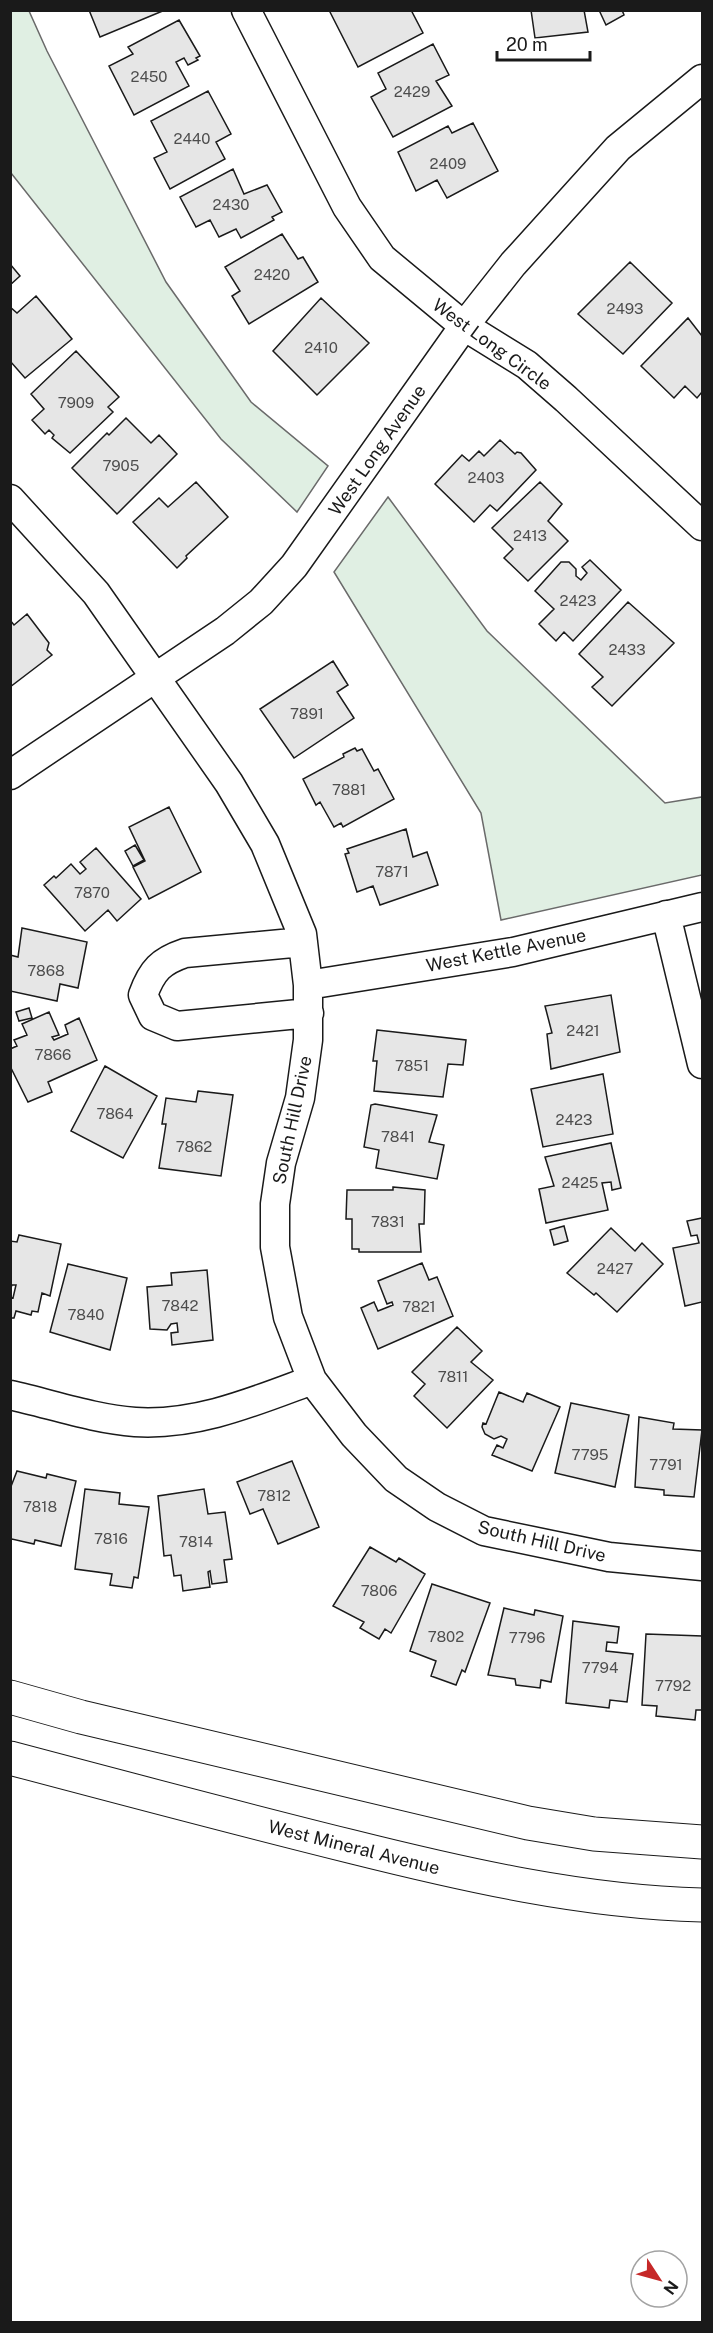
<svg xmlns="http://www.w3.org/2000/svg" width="713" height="2333" font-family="'Public Sans',sans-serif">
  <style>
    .green { fill: #e0efe3; stroke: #6a6a6a; stroke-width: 1.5 }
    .building { fill: #e6e6e6; stroke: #1a1a1a; stroke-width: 1.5 }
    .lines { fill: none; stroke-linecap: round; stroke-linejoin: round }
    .street-casing { stroke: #1a1a1a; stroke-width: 31 }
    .secondary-casing { stroke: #1a1a1a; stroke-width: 35 }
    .street { stroke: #fff; stroke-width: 28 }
    .secondary { stroke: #fff; stroke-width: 33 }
    .labels { text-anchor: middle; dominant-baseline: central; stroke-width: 4.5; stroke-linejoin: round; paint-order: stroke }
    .number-label { font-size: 15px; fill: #4d4d4d }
    .street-label { font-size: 18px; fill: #1a1a1a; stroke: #fff }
  </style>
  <rect width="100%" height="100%" fill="#fff"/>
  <path class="green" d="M11 10 29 11 47 51 166 282 251 402 328 466 297 512 221 439 11 173Z
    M388 497 487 631 665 803 702 797V875L501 920 481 813 334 572Z"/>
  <path class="building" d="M89 10H165L100 37Z
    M329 10H411L423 33 358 67Z
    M531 10H584L588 32 535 38Z
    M599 10H622L624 15 606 25Z
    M179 20 200 56 196 58 198 60 188 65 184 58 176 62 189 86 134 115 109 66 133 54 128 47Z
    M433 44 449 75 436 81 452 106 393 137 371 97 386 89 378 73Z
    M208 91 231 134 216 142 225 159 170 189 154 158 167 152 151 121Z
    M473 123 498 171 447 198 437 180 416 191 398 152 448 126 452 133Z
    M233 169 244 194 267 185 282 212 272 217 274 220 241 238 236 229 219 237 210 220 196 227 180 197Z
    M282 234 298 259 303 257 318 282 249 324 232 296 240 291 225 267Z
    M630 262 672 303 623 354 578 314Z
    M10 264 20 276 10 285Z
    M36 296 72 339 25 378 10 361V307L17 313Z
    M321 298 369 343 317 395 273 351Z
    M688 318 702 336V392L697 398 685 386 674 398 641 366Z
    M76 351 119 397 108 407 113 412 70 453 52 438 54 435 49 430 45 434 32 420 44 409 31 394Z
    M126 418 151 443 159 435 177 454 117 514 72 468 107 433 109 435Z
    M500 440 515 454 517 452 521 453 536 470 497 511 490 505 474 522 435 484 462 455 469 461 479 451 484 456Z
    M196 482 228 517 186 556 187 558 177 568 133 522 159 498 168 507Z
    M540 482 562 504 548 521 568 541 528 581 504 558 513 549 492 528Z
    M590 560 621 590 573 641 564 632 556 641 539 624 554 609 535 591 561 562H569L576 569V576L581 580 587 573 582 567Z
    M628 602 674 643 612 706 592 687 603 677 579 654Z
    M27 614 49 643 47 650 52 655 10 687V620L14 625Z
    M333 661 348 685 337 692 354 718 294 758 260 709Z
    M355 748 357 751 362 749 374 771 378 769 394 799 343 827 341 823 334 827 320 802 316 805 303 779 344 757 343 754Z
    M169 807 201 872 149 899 133 867 145 861 129 827Z
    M406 829 413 857 427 852 438 885 380 905 373 886 357 892 345 854 349 853 347 849Z
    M135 845 144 860 133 866 125 851Z
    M96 848 141 899 117 921 108 910 85 931 44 885 54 876 56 878 71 864 80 874 86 869 80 862Z
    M22 928 87 942 78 988 60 984 57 1001 10 991V955L18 957Z
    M611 995 620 1052 551 1069 547 1034 552 1033 545 1006Z
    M29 1008 32 1018 19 1021 16 1012Z
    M49 1012 59 1035 52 1037 54 1040 68 1034 65 1025 79 1018 97 1060 48 1082 52 1092 28 1102 10 1066V1049L17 1046 14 1040 27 1035 22 1024Z
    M377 1030 466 1040 463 1065 448 1064 443 1097 374 1091 377 1061H373Z
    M105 1066 157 1096 123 1158 71 1131Z
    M603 1074 613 1134 543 1147 531 1089Z
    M198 1091 233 1095 221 1176 159 1168 166 1124H162L166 1098 196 1102Z
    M375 1104 437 1115 429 1142 444 1145 437 1179 376 1168 379 1150 364 1147 371 1105Z
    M611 1143 621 1188 612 1190 611 1182 602 1183 608 1210 546 1223 539 1189 554 1186 545 1157Z
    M393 1187 425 1190 424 1224H419L421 1252H359V1249H352V1219H346L347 1190H393Z
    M702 1218V1302L685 1306 673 1248 699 1243 697 1235 691 1236 687 1221Z
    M564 1226 568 1241 554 1245 550 1230Z
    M611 1228 635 1251 642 1243 663 1264 617 1312 596 1293 594 1295 567 1273Z
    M19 1235 61 1244 50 1296 42 1293 38 1312 32 1311 31 1315 16 1311 14 1318H10V1297L13 1298 16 1285H12L10 1290V1241L17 1242Z
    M422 1263 429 1280 437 1277 453 1316 378 1349 361 1308 374 1302 378 1311 393 1305 392 1302 387 1304 378 1281Z
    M68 1264 127 1278 110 1350 50 1332Z
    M207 1270 213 1340 172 1345 171 1333 178 1332 177 1323 171 1324 167 1330 150 1329 147 1287 172 1285 171 1273Z
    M457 1327 482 1351 471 1362 493 1380 447 1428 414 1396 425 1384 412 1372Z
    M499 1392 523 1402 527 1393 560 1407 532 1471 492 1455 497 1445 503 1448 507 1439 501 1436 494 1439 485 1434 482 1427 483 1423 486 1424Z
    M571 1403 629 1415 615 1487 555 1473Z
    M639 1417 674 1423 673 1429 702 1430 694 1497 664 1495V1490L635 1487Z
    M292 1461 319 1527 278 1544 263 1509 250 1514 237 1482Z
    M17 1471 46 1478 47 1474 76 1481 61 1546 35 1540 34 1544 12 1539 10 1541V1489Z
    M85 1489 120 1493 119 1504 149 1507 138 1578 134 1577 132 1588 110 1585 112 1574 75 1569Z
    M204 1489 208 1514 225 1512 232 1559 224 1560 227 1582 212 1584 210 1571 208 1572 210 1587 183 1591 181 1575 174 1576 171 1555 164 1556 158 1496Z
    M370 1547 396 1562 399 1558 425 1574 391 1633 385 1629 379 1639 360 1628 364 1622 333 1606Z
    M432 1584 490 1603 465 1672 462 1670 456 1685 431 1676 436 1661 410 1651Z
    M504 1608 534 1615 535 1610 563 1616 551 1682 541 1680 540 1688 516 1685 515 1679 488 1675Z
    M573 1621 619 1627 617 1643 607 1642 606 1651 633 1654 627 1702 610 1700 609 1708 566 1703Z
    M646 1634 702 1636V1710H696L695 1720 656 1716 657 1706 642 1705Z"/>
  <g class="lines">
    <defs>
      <path id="street" d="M246 10 347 207 382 258 464 326 527 365 566 399 702 526
        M10 499 96 593 229 783 265 844 302 934 308 985V1040L300 1098 281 1163 275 1204V1247L288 1317 312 1380 354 1435 396 1479 437 1507 484 1531 609 1557 702 1566
        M10 775 225 631 261 602 294 566 464 326 513 264 618 148 702 79
        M666 915 702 1064
        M303 942 185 953C161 961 152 970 143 995L153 1016 177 1026 309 1013
        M308 985 513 952 702 907
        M10 1395C51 1404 94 1419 135 1422 197 1426 255 1401 312 1380"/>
      <path id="secondary" d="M10 1697 81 1717 528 1823 594 1834 702 1842
        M10 1758C123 1788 236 1818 349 1846 465 1875 583 1902 702 1905"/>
    </defs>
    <use href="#street" class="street-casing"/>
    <use href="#secondary" class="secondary-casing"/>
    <use href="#street" class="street"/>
    <use href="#secondary" class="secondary"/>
  </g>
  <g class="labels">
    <g class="number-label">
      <text x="149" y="76">2450</text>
      <text x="412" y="91">2429</text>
      <text x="192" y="138">2440</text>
      <text x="448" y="163">2409</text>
      <text x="231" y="204">2430</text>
      <text x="272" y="274">2420</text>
      <text x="625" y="308">2493</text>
      <text x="321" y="347">2410</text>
      <text x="76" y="402">7909</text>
      <text x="121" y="465">7905</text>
      <text x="486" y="477">2403</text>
      <text x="530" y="535">2413</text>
      <text x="578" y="600">2423</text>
      <text x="627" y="649">2433</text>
      <text x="307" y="713">7891</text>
      <text x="349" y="789">7881</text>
      <text x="392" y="871">7871</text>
      <text x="92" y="892">7870</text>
      <text x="46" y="970">7868</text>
      <text x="583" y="1030">2421</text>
      <text x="53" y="1054">7866</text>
      <text x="412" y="1065">7851</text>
      <text x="115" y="1113">7864</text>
      <text x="574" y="1119">2423</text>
      <text x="398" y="1136">7841</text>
      <text x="194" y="1146">7862</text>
      <text x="580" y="1182">2425</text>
      <text x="388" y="1221">7831</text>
      <text x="615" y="1268">2427</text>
      <text x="180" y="1305">7842</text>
      <text x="419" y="1306">7821</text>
      <text x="86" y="1314">7840</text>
      <text x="453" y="1376">7811</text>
      <text x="590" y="1454">7795</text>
      <text x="666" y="1464">7791</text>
      <text x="274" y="1495">7812</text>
      <text x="40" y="1506">7818</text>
      <text x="111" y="1538">7816</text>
      <text x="196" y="1541">7814</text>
      <text x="379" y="1590">7806</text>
      <text x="446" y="1636">7802</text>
      <text x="527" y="1637">7796</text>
      <text x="600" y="1667">7794</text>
      <text x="673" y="1685">7792</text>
    </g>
    <g class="street-label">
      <text transform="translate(492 344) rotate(36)">West Long Circle</text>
      <text transform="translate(377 450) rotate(-55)">West Long Avenue</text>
      <text transform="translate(506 950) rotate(-11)">West Kettle Avenue</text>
      <text transform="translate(292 1120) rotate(-78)">South Hill Drive</text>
      <text transform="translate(542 1541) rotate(13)">South Hill Drive</text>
      <text transform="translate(354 1847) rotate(14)">West Mineral Avenue</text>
    </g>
  </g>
  <rect width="713" height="2333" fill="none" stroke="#1a1a1a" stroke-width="24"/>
  <g transform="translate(659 2279) rotate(126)"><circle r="28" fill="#ffffff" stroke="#a3a3a3" stroke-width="1.5"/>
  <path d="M0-4.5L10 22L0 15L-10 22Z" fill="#c62828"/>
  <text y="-9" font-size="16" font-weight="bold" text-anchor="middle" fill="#1a1a1a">N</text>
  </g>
  <path d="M497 51v9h93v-9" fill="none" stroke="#1a1a1a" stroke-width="3"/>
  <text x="506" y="51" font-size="18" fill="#1a1a1a" stroke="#ffffff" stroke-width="4.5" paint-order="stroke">20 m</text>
</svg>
